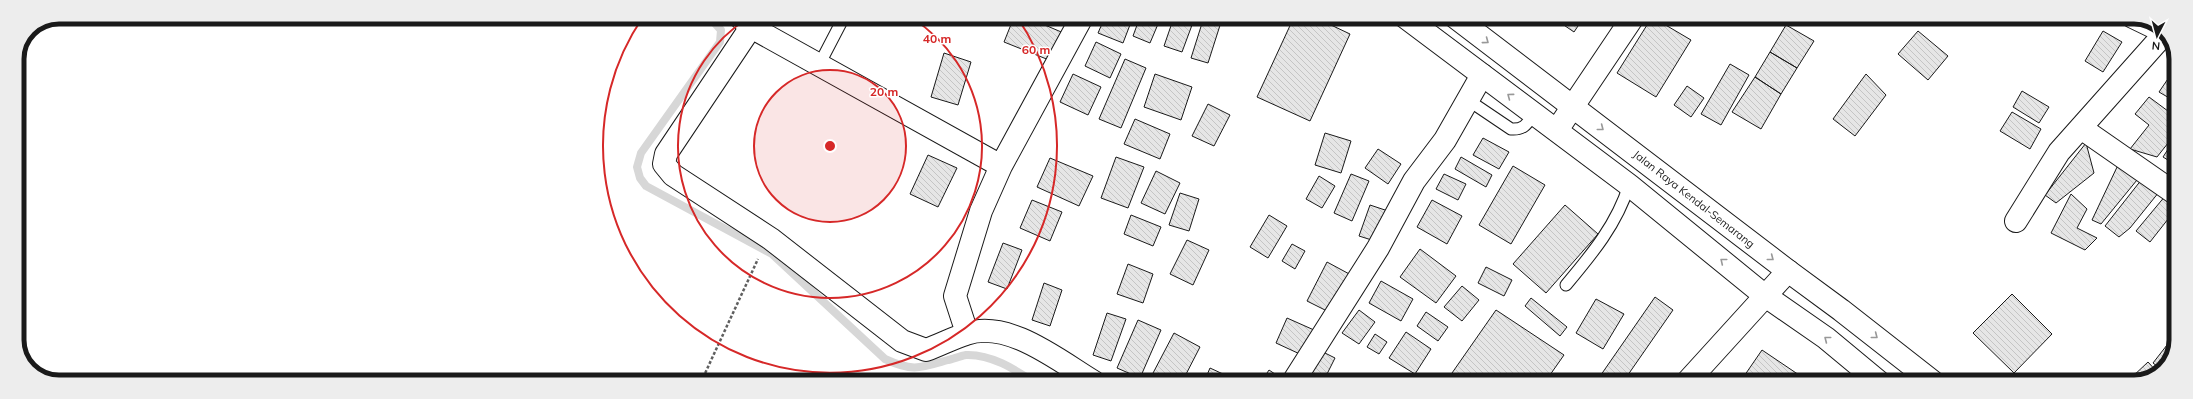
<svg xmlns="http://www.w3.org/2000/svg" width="2193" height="399" font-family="Mulish,sans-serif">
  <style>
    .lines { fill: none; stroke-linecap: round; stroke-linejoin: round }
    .stream { stroke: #d7d7d7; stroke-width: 8 }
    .building { fill: url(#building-back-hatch); stroke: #1a1a1a }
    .service-casing { stroke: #1a1a1a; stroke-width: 13 }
    .minor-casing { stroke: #1a1a1a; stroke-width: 24 }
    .tertiary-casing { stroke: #1a1a1a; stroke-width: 24 }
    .trunk-casing { stroke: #1a1a1a; stroke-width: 24 }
    .path { stroke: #5f5f5f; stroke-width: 2.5; stroke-dasharray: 3 2; stroke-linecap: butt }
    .service { stroke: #fff; stroke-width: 11 }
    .minor { stroke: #fff; stroke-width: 22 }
    .tertiary { stroke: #fff; stroke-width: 22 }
    .trunk { stroke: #fff; stroke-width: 22 }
    .oneway { stroke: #989898 }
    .ring { fill: none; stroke: #d62828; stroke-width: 2 }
    .labels { text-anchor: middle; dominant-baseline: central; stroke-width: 3; stroke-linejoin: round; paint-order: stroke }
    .street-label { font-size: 11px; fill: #1a1a1a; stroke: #fff }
    .rim { fill: none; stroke: #1a1a1a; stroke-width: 5 }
    .centre { fill: #d62828; stroke: #fff; stroke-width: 2 }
    .ring-label { font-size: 12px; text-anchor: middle; font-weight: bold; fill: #d62828; stroke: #fff; stroke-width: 3; stroke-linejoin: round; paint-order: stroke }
  </style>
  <defs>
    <pattern id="building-back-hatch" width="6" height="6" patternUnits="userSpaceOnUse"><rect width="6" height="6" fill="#e6e6e6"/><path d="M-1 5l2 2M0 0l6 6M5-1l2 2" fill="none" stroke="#c5c5c5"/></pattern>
  </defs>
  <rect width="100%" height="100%" fill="#fff"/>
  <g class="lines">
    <path class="stream" d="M709 17 721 30 720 42 641 153 637 167 640 178 646 186 772 254 885 359C913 372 920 368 948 360 953 359 960 356 966 355 991 354 1014 369 1034 382"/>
  </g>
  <path class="building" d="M1014 17H1026L1066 34 1054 62 1004 42Z
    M1105 17H1133L1123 43 1098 33Z
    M1140 17H1161L1150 43 1133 36Z
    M1174 17H1195L1182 52 1164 46Z
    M1204 17 1222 19 1208 63 1191 58Z
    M1294 17H1314L1350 34 1310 121 1257 97Z
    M1552 17H1584L1574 32Z
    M1652 17 1691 40 1656 97 1617 73Z
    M1786 25 1814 41 1797 68 1770 52Z
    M1918 31 1948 56 1928 80 1898 54Z
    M2103 31 2122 42 2103 72 2085 61Z
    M1096 42 1121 54 1110 78 1085 66Z
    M1770 52 1797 68 1781 94 1755 77Z
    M944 53 971 62 958 105 931 97Z
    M1125 59 1146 68 1121 128 1099 119Z
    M1730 64 1749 75 1721 125 1701 114Z
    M2176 67V102L2159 92Z
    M1073 74 1101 87 1088 115 1060 102Z
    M1155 74 1192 87 1181 120 1144 107Z
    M1866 74 1886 95 1855 136 1833 119Z
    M1755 77 1781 94 1761 129 1732 112Z
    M1687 86 1704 98 1691 117 1674 105Z
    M2022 91 2049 107 2039 123 2013 107Z
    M2149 97 2176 117V133L2157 157 2130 149 2149 125 2135 114Z
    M1208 104 1230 115 1214 146 1192 136Z
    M2012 112 2041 129 2030 149 2000 131Z
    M1135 119 1170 134 1160 159 1124 144Z
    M1325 133 1351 141 1341 173 1315 165Z
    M2176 137V165L2163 157Z
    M1483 138 1509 152 1499 169 1473 155Z
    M2086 143 2094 173 2056 203 2045 195Z
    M1378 149 1401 164 1388 184 1365 168Z
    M928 155 957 168 938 207 910 194Z
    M1116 157 1144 167 1128 208 1101 198Z
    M1461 157 1492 175 1486 187 1455 169Z
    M1050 158 1093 176 1079 206 1037 187Z
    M2118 165 2137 180 2101 224 2092 220Z
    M1513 166 1545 185 1511 244 1479 225Z
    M1156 171 1180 183 1165 214 1141 203Z
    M1351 174 1369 181 1352 221 1334 213Z
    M1444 174 1466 184 1458 200 1436 189Z
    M1319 176 1335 186 1322 208 1306 199Z
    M2142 179 2159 192 2130 228 2119 237 2105 226Z
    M1180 193 1199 199 1189 231 1169 225Z
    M2071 194 2087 209 2077 228 2097 238 2085 250 2051 233Z
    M2166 195 2176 203V209L2150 242 2136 231Z
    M1032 200 1062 212 1050 241 1020 228Z
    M1432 200 1462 216 1447 244 1417 227Z
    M1370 205 1388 211 1378 242 1359 236Z
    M1565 205 1598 234 1546 293 1513 264Z
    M1131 215 1161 227 1153 246 1124 234Z
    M1269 215 1287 226 1268 258 1250 247Z
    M1187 240 1209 250 1193 285 1170 274Z
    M1003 243 1022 250 1007 289 988 282Z
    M1292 244 1305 251 1295 269 1282 261Z
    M1420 249 1456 276 1436 303 1400 277Z
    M1327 262 1353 276 1333 314 1307 301Z
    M1128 264 1153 274 1143 303 1117 294Z
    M1486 267 1512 280 1504 296 1478 283Z
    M1381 281 1413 299 1401 321 1369 303Z
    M2176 281V297L2168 292Z
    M1044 283 1062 290 1050 326 1032 320Z
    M1462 286 1479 300 1462 321 1444 307Z
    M2012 294 2052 334 2014 373 1973 333Z
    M1655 297 1673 310 1623 382H1596Z
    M1531 298 1567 327 1560 336 1525 306Z
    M1596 299 1624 314 1603 349 1576 333Z
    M1359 310 1375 322 1359 344 1342 333Z
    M1496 310 1564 355 1545 382H1465L1452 373Z
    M1426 312 1448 327 1438 341 1417 326Z
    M1107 313 1126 319 1111 361 1093 355Z
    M1287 318 1314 330 1302 355 1276 343Z
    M1138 320 1161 330 1140 378 1117 368Z
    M1406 332 1431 349 1415 374 1389 358Z
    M1174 333 1200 347 1182 382H1165L1152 375Z
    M1375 334 1387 342 1379 354 1367 347Z
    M2167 345 2173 350 2162 370 2153 363Z
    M1315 348 1335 358 1323 382H1311L1300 376Z
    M1762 350 1805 379 1802 382H1740Z
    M2148 362 2158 373 2135 382 2131 378Z
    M1210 368 1236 380 1235 382H1204Z
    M1269 370 1287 382H1261Z"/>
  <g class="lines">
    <defs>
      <path id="service" d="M819 65 844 17
        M1468 100 1511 129C1524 130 1527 124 1534 114
        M1566 285C1592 254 1617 224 1629 185"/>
      <path id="minor" d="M740 17 751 27 1001 166
        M2133 17 2166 33
        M751 27 666 154 664 164 673 175 771 239 902 341 926 350C940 345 953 338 966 334 1008 319 1059 361 1094 382
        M2081 128 2176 194
        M1557 130 1633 17
        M2016 221 2059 152 2165 33
        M967 333 955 296 981 211 1001 166 1082 17
        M1293 382 1378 248 1414 181 1445 140 1482 75"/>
      <path id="tertiary" d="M1687 382 1788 271"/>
      <path id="trunk" d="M1405 17 1629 185 1764 295 1826 338 1879 382
        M1455 17 1788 271 1841 310 1933 382"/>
    </defs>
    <use href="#service" class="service-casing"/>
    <use href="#minor" class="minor-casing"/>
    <use href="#tertiary" class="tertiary-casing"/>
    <use href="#trunk" class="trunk-casing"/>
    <path class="path" d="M701 382 758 259"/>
    <use href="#service" class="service"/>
    <use href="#minor" class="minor"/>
    <use href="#tertiary" class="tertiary"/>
    <use href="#trunk" class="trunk"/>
  </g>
  <defs><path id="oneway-chevron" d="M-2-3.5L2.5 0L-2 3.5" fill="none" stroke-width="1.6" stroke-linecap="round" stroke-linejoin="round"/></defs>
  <g class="oneway">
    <use href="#oneway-chevron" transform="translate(1486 41) rotate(37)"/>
    <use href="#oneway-chevron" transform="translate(1510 96) rotate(-143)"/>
    <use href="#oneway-chevron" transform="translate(1601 128) rotate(38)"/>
    <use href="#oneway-chevron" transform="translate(1771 258) rotate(38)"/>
    <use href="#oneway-chevron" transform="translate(1723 261) rotate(-141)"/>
    <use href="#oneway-chevron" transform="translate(1875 336) rotate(38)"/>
    <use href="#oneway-chevron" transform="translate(1827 339) rotate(-142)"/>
  </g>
  <circle cx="830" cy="146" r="76" fill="#d62828" fill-opacity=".12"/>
  <g class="ring">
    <circle cx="830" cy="146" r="76"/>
    <path d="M912 18A152 152 0 1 1 748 18"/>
    <path d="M1017 17A227 227 0 1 1 643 17"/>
  </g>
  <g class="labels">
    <g class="street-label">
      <text transform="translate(1694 199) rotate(38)">Jalan Raya Kendal-Semarang</text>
    </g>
  </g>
  <path d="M0 0H2193V399H0ZM59 24H2134A35 35 0 0 1 2169 59V340A35 35 0 0 1 2134 375H59A35 35 0 0 1 24 340V59A35 35 0 0 1 59 24Z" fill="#ededed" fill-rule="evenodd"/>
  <path class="rim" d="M59 24H2134A35 35 0 0 1 2169 59V340A35 35 0 0 1 2134 375H59A35 35 0 0 1 24 340V59A35 35 0 0 1 59 24Z"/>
  <circle cx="830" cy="146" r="6" class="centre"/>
  <g class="ring-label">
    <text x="937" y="43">40 m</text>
    <text x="1036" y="54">60 m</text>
    <text x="884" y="96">20 m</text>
  </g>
  <g transform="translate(2157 36) rotate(186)" stroke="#ffffff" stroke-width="3" paint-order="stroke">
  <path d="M0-3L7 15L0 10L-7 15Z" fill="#1a1a1a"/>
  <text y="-6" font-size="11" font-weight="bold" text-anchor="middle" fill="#1a1a1a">N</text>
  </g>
</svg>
